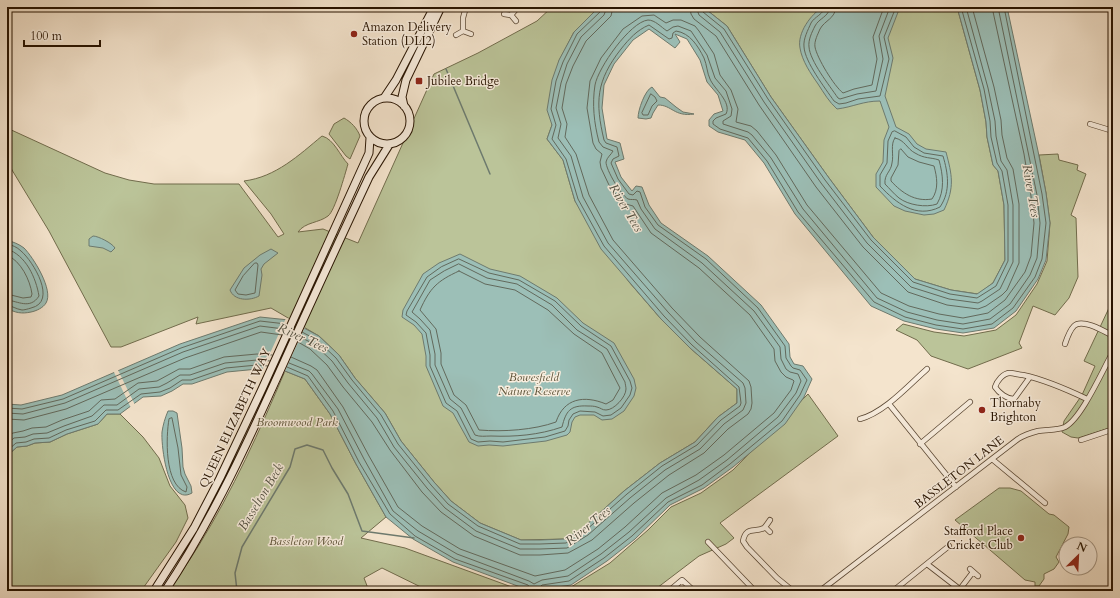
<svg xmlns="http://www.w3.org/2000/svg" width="1120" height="598" font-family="Cardo,serif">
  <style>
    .green { fill: #bbc499; stroke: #716c4c }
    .water { fill: #9cbfb7; stroke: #6d7a6e }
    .pier { fill: #f4e4cd }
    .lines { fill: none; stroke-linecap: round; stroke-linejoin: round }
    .shore { stroke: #62695c; stroke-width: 1 }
    .stream { stroke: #6d7a6e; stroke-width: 1.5 }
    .street-casing { stroke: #5a4733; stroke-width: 6 }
    .secondary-casing { stroke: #271300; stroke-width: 9 }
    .street { stroke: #f8edde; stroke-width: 4.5 }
    .secondary { stroke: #f8edde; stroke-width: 7 }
    .poi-dot { fill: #8f2418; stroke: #f8edde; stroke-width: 1.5 }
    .labels { text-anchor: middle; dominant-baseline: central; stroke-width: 3; stroke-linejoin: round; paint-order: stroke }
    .poi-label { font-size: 12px; fill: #271300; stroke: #f8edde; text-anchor: start }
    .park-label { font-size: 12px; font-style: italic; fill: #5b5136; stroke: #f8edde }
    .street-label { font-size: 12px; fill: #271300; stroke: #f8edde }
    .water-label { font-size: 13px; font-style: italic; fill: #504f40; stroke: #f8edde }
  </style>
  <rect width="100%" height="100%" fill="#f4e4cd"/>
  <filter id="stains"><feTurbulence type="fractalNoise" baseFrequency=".005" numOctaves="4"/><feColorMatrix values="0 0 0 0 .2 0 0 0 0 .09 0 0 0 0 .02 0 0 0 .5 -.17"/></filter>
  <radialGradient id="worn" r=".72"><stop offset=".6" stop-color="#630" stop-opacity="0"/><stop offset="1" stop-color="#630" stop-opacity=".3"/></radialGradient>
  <path class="green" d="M552 7H599L574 32 559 61 552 125 547 139 563 160 575 201 629 282 661 319 690 348 737 389V403L718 417 695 442 660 463 624 491 583 528 565 539 521 540 480 523 451 501 434 482 401 441 385 413 355 378 339 355 319 336 271 308 196 324 198 317 121 347H111L49 231 12 170 7 159V128L105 173 129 180 154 184H239L278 237 284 234 271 214 244 181C276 177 299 155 322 136 334 139 340 156 348 164 345 174 335 211 328 216 319 223 305 222 298 232L323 229 358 243 434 74 478 53 537 21Z
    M703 7H957L980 90 986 122 987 137 993 165 998 171 1004 205 1005 260 993 283 978 294 951 290 915 279 873 237 829 178 771 97 727 26Z
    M344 118C351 122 357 128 360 136L350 159 346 156 329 134 334 124Z
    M1058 154 1059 160 1078 165 1077 170 1086 174 1071 215 1076 218 1078 277 1069 298 1055 315 1033 306 1019 343 1022 348 968 369 931 356 917 340 896 330 903 324 934 332 964 336 996 330 1016 315 1037 284 1047 261 1050 223 1046 193 1039 155Z
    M1109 308 1113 310V419L1109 428 1078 438 1071 437 1062 432 1064 421 1082 395 1095 366 1084 361Z
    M285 371 305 379 330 414 356 464 386 517 361 538 405 548 520 590 571 587 610 563 648 530 671 507 701 493 733 470 808 394 838 436 720 523 734 538 726 544 699 556 653 591H429L382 568 364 578 369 591H169C179 576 189 561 199 545 233 490 260 430 285 371Z
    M107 414H120L143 437 159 458 170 486 185 505 188 518 176 542 141 591H7V455L9 454 17 447 27 446 35 443 50 442 67 434 98 424Z
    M999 488H1010L1021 491 1049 514 1054 515 1069 527 1068 534 1056 557 1059 562 1054 569 1044 574V579L1039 586H1035V582L1025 580 955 520Z"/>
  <path class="water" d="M599 7H703L727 26 771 97 829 178 873 237 915 279 951 290 977 294 993 283 1005 260 1004 205 998 171 993 165 987 137 986 122 980 90 957 7H1007L1038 151 1046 193 1050 223 1046 260 1038 279 1016 311 994 328 963 333 936 329 904 321 871 306 795 214 764 163 745 140 718 132 709 126V120L714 114 723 111 718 95 707 82 700 60 687 39 675 34 680 42 675 48 649 29 633 40 614 64 604 85 602 108 607 139 620 143 624 159 615 162 621 177 632 191 636 186 642 187 649 205 661 223 708 256 761 305 789 344 790 357 794 364 803 366 812 379 804 397 785 424 733 467 704 488 670 505 635 539 607 561 571 585 531 591 453 562 413 539 386 517 356 464 330 414 305 379 285 371 258 369 227 372 192 384H183L172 391 161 396 143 397 120 414H107L98 424 67 434 50 442 35 443 27 446 17 447 9 454 7 455V404L21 405 62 395 180 344 260 317 289 320 319 336 339 355 355 378 385 413 401 441 434 482 451 501 480 523 521 540H540L565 539 583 528 624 491 660 463 695 442 718 417 737 403V389L690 348 661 319 601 249 575 201 563 160 547 139 552 125 547 110 552 80 559 60 574 32Z
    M823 7H900L888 38 893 58 885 96 896 127 909 134 917 144 926 149 946 152C952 175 955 187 944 210L934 214 924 215 905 211 894 206 876 187V174L883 162 884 140 889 127 880 101C863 101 853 107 837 109 829 102 824 93 818 84 811 74 802 61 800 48 797 33 811 14 823 7Z
    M652 87 660 97 665 98 676 107 683 112 694 114C674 117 672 105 658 105L653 113 651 118 646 119 638 118C638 110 645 90 652 87Z
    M93 236C98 236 112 243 115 248L111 252 103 248 89 246V239Z
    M7 240C13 242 19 244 24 248 33 257 54 290 46 303 43 308 36 311 31 312 22 314 15 313 7 308Z
    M271 249 278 253 264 264 261 269 262 275 259 296C250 301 234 301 230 290L244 268 260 255Z
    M460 254 490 269 520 276 557 298 583 323 614 343 634 379 636 388 634 396 624 411 612 419 602 420 594 415H580L575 417 572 422 570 432 567 435 546 441 503 446 489 445 478 446 469 442 453 413 443 406 426 366V356L422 334 414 325 402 317 403 310 423 274 439 263Z
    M168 411H173L177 413 182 448 183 467 185 474 191 486 192 493C168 507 161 446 162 432 163 425 165 418 168 411Z"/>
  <path class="pier" d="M286 318 290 319 305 327 284 373 262 371Z
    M117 368 135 405 131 408 113 370Z"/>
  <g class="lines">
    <path class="shore" d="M690 7 691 14 694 19 716 36 759 105 816 187 863 247 908 292 947 305 978 309 986 306 1002 295 1007 290 1019 263V204L1013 169 1007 158 1002 135 1001 120 994 87 972 7
      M696 7 699 15 720 32 764 102 821 183 867 243 911 287 949 299 978 303 982 301 1000 289 1013 262V205L1007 170 1001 161 996 136 995 121 988 88 966 7
      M701 7 703 12 724 29 768 99 825 180 871 240 913 282 950 294 977 298 996 286 1008 261V205L1002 171 997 163 991 137 990 121 984 89 961 7
      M825 7C824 14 814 17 811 23 808 30 803 39 804 47 805 62 825 88 834 101L839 104 846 103 858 99 880 96 889 59 884 37 896 7
      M830 7C829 17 819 18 815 26 812 32 808 40 809 47 810 61 829 85 838 98L840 99 857 94 876 91 883 59 879 36 890 7
      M836 7C835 19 825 20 820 29 818 34 814 41 815 47 817 58 834 86 843 93L854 89 872 85 877 59 873 37 884 7
      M651 94 655 97 657 101 652 106 648 115H643L642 113Z
      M895 131 906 137 914 147 924 153 943 156C948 173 951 191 940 207 916 219 896 203 880 186V175L887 163 888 141 892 132Z
      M895 138C905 140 907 149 915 153 925 159 930 157 939 160 943 175 945 190 937 204 926 208 908 205 899 198 894 194 889 188 885 184 884 174 891 172 892 163 894 155 890 144 895 138Z
      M901 149 908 157 919 162 934 166C937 177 939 189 932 199 915 202 902 193 891 181V178L898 165 899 151Z
      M7 244C12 245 17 247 21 251 33 261 58 302 31 308 28 309 24 310 22 310 16 309 12 306 7 305
      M7 249C26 255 36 278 39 296 30 310 18 301 7 300
      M7 255C21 261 30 280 32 294L31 297 23 298 7 294
      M459 259 489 273 519 280 555 301 581 326 611 346 630 381 632 388 630 395 621 408 611 415 603 416 595 412 580 411 573 414 569 420 568 426 565 431 545 437 503 442 490 441 478 442 471 439 457 411 446 403 430 366V355L426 333 416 322 406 315 407 311 427 277 441 267Z
      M255 263H257L258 265 255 293 246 295 238 294 235 290 243 276Z
      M459 264 487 278 517 284 552 305 577 330 607 349 625 382C625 383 626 387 626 389 626 397 614 410 606 410 602 410 601 408 597 407 594 406 591 406 588 406 570 405 566 411 562 427 539 435 515 437 491 436 485 436 480 437 475 435L461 408 450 399 435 365V354L430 330 420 319 412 312 430 280 444 271Z
      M459 271 485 284 515 290 548 310 574 334 602 353 620 388 613 400 606 404C584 395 564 398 556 422 534 430 503 432 479 430L466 405 454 395 441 364V353L436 329 420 310C430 288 437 281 459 271Z
      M302 332 317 340 336 358 352 380 381 415 398 444 431 485 448 504 478 526 520 544H540L566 543 585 531 627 494 662 466 697 445 721 420 740 406 741 403 739 387 692 345 664 316 604 246 578 199 566 159 552 139 556 125 551 109 556 81 563 62 577 34 601 11 602 7
      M300 337 314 344 332 361 348 383 377 418 394 447 427 488 445 508 476 531 520 549H540L567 548 588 535 630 498 665 470 700 449 724 424 743 410 746 403 745 388 743 383 696 342 668 312 608 243 583 197 571 156 558 138 561 124 556 108 561 83 567 64 581 37 604 15 607 7
      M298 342 310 349 327 365 343 387 372 422 390 450 422 492 441 512 474 536 520 555H540L568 553 592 540 634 503 669 475 704 453 728 429 748 414 751 409 752 403 751 387 749 381 700 337 672 308 613 240 589 195 576 154 565 137 567 124 562 108 566 84 573 66 586 41 611 16 613 7
      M291 357 311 366 317 370 343 407 369 456 398 507 422 526 460 549 535 576 565 570 598 549 625 527 662 493 696 475 724 455 774 413 791 390 794 381 793 380 786 377 781 372 775 361 774 349 750 315 699 268 651 233 633 206 626 204 620 200 609 185 601 168 600 162 602 154 596 149 593 143 587 108 590 81 601 58 623 29 642 16 654 15 666 23 673 20H681L695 26 699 31 714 54 720 75 731 90 738 109 736 122 751 126 757 131 776 155 807 205 881 293 909 306 939 314 963 318 988 313 1005 300 1025 272 1031 256 1034 223 1031 196 1024 154 992 7
      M289 363 309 371 312 374 338 409 364 459 393 511 418 531 457 554 529 581 534 584 542 580 568 576 601 554 629 532 666 498 699 480 727 460 778 417 796 393 801 381 798 374 790 372 786 369 781 359 780 347 754 311 702 263 655 229 641 209 637 200C634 199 631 200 628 199 621 195 606 170 606 162 607 157 611 155 613 151L603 147 599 142C594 123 592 104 595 85 598 68 630 22 648 20 655 20 661 27 667 31L673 27 678 26 691 31 707 55 715 78 726 91 732 109 731 116 723 121V124L748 132 752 135 771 158 803 209 877 298 907 312 937 320 963 324 990 319 1010 304 1030 275 1037 258 1040 223 1037 195 998 7
      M287 367 308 376 333 411 359 462 390 514 415 536 455 559 528 585 530 588 531 591
      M7 408 22 409 63 399 181 348 260 321 286 324
      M7 413 23 414 65 403 183 352 260 326 284 329
      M172 418 178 448 181 475 187 487 186 492C164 485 166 436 169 419Z
      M7 419 24 420 66 409 185 358 261 332 282 335
      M7 436 13 433 23 431 32 428 46 427 62 420 89 411 101 400 115 399 138 383 157 381 179 369H190L224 357 257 354 272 355
      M7 444 14 438 25 437 33 434 47 433 64 426 92 416 104 405H117L139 389 159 387 167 383 180 375H190L225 363 257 360 270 361
      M7 451 16 443 26 442 34 439 49 438 66 430 95 421 106 410H118L141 394 160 392 170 388 182 380H191L226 368 257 365 268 366
      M539 591V588L542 585 569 581 604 558 632 536 668 502 702 485 730 464 782 421 800 395 807 380 800 370 793 368 791 366 786 358 785 346 758 308 706 259 658 225 645 207 640 192 637 191 633 195 629 194 618 179 611 163 613 159 619 156 617 147 606 143 604 140C595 102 596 81 621 49 629 39 637 30 649 25L669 39 672 38 673 33 676 31C690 33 698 46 704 58 707 65 707 73 710 79 714 89 732 102 726 114L716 118 713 121V124L720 129 748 138 767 161 798 212 874 302 905 317 936 325 963 329 992 324 1013 308 1035 277 1042 259 1046 223 1042 194 1004 7"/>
    <path class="stream" d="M446 69 490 174
      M237 591 235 573 242 547 290 467 295 449 307 445 323 450 332 468 348 494 362 531 414 538"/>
    <defs>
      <path id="street" d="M504 14 511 15 518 7
        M511 15 516 21
        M463 31V18L466 7
        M456 35 463 31 471 34
        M1090 124 1113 131
        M1065 344C1067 338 1070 330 1074 326 1082 318 1104 331 1113 336
        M1030 377 1014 399C1007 399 999 393 995 387 997 381 1003 373 1010 373 1014 373 1019 375 1023 375 1046 380 1066 389 1087 399
        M889 404 956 487
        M860 419C884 413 909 385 927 369
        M1081 440 1111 430 1113 423
        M920 444 970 402
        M992 459 1045 503
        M770 520C768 523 766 526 764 528 754 533 746 526 743 541L747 547 777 578 793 591
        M765 527 770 532
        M708 542 753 589 751 591
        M927 564 962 591
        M970 569 978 576
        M960 589 973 572
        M669 591 682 580 694 591
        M820 591 1018 439C1024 435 1030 433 1038 431 1047 429 1056 431 1065 427 1082 418 1103 369 1113 352
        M893 591 949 546"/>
      <path id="secondary" d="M364 121a23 23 0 1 1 46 0a23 23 0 1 1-46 0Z
        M384 98 396 80 434 7
        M404 106 402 97 406 80 441 7
        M154 591 194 528 220 478 262 389 369 153 370 138
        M165 591C215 516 252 433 289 351 315 293 342 235 369 177L389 145"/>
    </defs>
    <use href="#street" class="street-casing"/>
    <use href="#secondary" class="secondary-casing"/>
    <use href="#street" class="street"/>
    <use href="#secondary" class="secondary"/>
  </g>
  <g class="poi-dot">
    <circle cx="354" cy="34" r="4"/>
    <rect x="415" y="77" width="8" height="8" rx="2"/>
    <circle cx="982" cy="410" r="4"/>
    <circle cx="1021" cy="538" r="4"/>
  </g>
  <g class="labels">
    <g class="poi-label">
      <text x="362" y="27">Amazon Delivery<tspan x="362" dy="14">Station (DLI2)</tspan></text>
      <text x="427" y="81">Jubilee Bridge</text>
      <text x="990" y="403">Thornaby<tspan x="990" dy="14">Brighton</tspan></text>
      <text x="1013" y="531" text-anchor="end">Stafford Place<tspan x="1013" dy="14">Cricket Club</tspan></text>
    </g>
    <g class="park-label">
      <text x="534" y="377">Bowesfield<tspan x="534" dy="14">Nature Reserve</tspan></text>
      <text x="297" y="422">Broomwood Park</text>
      <text x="306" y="541">Bassleton Wood</text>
    </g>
    <g class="street-label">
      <text transform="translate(235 418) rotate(-65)">QUEEN ELIZABETH WAY</text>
      <text transform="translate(959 472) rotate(-38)">BASSLETON LANE</text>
    </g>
    <g class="water-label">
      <text transform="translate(1031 191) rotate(80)">River Tees</text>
      <text transform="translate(626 208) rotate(59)">River Tees</text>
      <text transform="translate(303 338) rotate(24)">River Tees</text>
      <text transform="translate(261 497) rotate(-59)">Basselton Beck</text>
      <text transform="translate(588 526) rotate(-39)">River Tees</text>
    </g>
  </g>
  <rect width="1120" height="598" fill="none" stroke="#f4e4cd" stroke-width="24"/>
  <rect x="8" y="8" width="1104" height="582" fill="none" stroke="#271300" stroke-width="2"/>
  <rect x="12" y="12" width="1096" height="574" fill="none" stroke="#271300"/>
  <g transform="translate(1078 556) rotate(24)"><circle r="19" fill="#f8edde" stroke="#a49685"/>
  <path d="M0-3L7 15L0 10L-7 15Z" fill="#8f2418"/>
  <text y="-6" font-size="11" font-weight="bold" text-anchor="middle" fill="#271300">N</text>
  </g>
  <path d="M24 40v6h76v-6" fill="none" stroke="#271300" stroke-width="2"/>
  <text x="30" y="40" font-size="12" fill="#271300" stroke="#f8edde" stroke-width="3" paint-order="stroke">100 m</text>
  <rect width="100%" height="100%" filter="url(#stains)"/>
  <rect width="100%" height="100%" fill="url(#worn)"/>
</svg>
